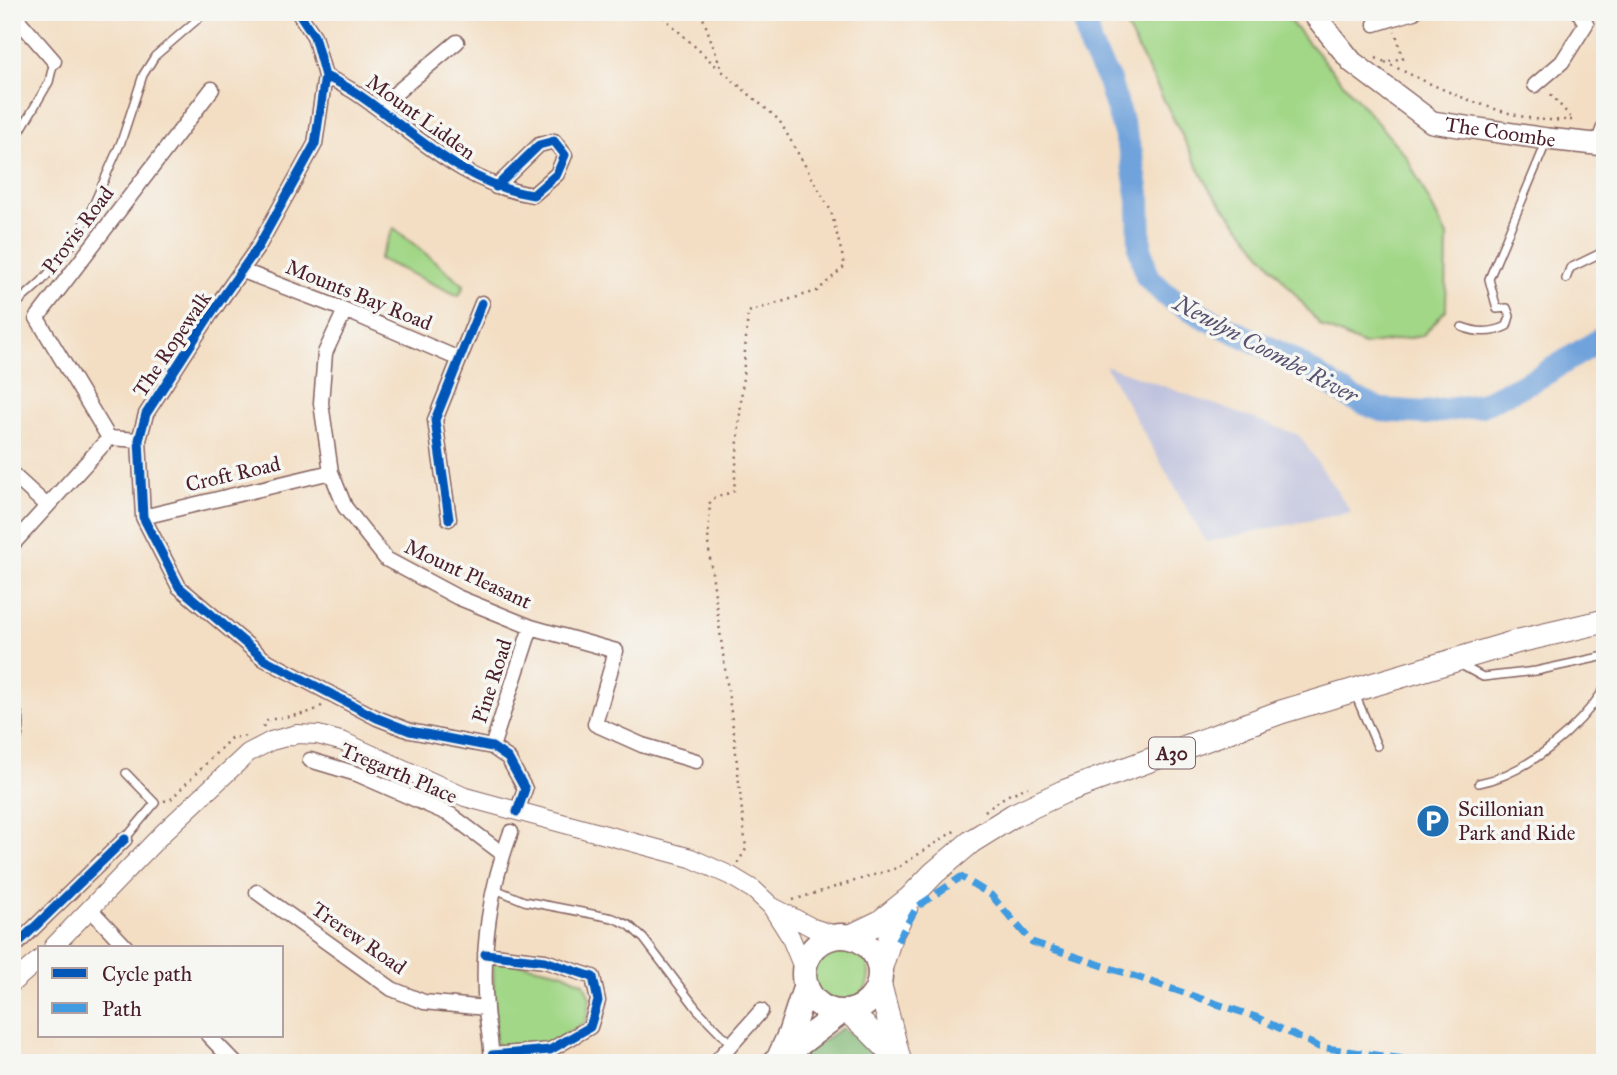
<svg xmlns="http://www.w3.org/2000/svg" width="1617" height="1075" font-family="'IM FELL Great Primer',serif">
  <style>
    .industrial { fill: #bfc2dd }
    .green { fill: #a2d787; stroke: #767b59; stroke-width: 2 }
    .forest { fill: #81b874; stroke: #666c50; stroke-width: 2 }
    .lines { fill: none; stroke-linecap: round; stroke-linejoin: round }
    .river { stroke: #70a2db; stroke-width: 24 }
    .service-casing { stroke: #856260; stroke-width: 10 }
    .minor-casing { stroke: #856260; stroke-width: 17 }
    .tertiary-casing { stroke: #856260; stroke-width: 20 }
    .secondary-casing { stroke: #856260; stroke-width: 24 }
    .primary-casing { stroke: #856260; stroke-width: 25 }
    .trunk-casing { stroke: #856260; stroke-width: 27 }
    .path { stroke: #856260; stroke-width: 2.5; stroke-dasharray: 2 5; stroke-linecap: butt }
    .service { stroke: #fff; stroke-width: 7 }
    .minor { stroke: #fff; stroke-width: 14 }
    .tertiary { stroke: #fff; stroke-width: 18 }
    .secondary { stroke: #fff; stroke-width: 21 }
    .primary { stroke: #fff; stroke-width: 23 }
    .trunk { stroke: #fff; stroke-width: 24 }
    .quiet { stroke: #409be1; stroke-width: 7; stroke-dasharray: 14 7; stroke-linecap: butt }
    .cycleway-casing { stroke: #f6f6f2; stroke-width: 13 }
    .cycleway { stroke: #0057b8; stroke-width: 9 }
    .labels { text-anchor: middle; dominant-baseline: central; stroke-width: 7; stroke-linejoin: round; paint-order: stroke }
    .shield { fill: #f6f6f2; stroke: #7e6067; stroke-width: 2 }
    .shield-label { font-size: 19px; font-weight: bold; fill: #4a1f2b }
    .street-label { font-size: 21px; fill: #4a1f2b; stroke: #f6f6f2 }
    .poi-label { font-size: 21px; fill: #4a1f2b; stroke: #f6f6f2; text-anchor: start }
    .water-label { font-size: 23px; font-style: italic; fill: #595371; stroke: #f6f6f2 }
  </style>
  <rect width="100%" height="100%" fill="#f6f6f2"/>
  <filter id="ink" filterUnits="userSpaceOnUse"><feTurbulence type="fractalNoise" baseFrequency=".0143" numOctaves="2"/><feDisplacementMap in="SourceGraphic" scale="14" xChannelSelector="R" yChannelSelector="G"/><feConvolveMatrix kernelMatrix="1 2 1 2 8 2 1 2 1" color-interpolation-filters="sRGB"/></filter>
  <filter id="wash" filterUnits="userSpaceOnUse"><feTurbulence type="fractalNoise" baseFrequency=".00686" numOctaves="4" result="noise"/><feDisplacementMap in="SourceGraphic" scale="28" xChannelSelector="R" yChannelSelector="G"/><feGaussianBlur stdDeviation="1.57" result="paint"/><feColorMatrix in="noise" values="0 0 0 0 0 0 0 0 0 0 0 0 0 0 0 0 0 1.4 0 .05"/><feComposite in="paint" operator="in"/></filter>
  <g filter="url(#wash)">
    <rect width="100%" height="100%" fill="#f3dec3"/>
    <path class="industrial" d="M1105 365 1299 435 1351 512 1206 542Z"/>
    <path class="green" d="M1131 12H1282L1406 156 1447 236 1446 310 1422 336 1364 345 1321 326 1210 190 1127 28Z
      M394 228 464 285 459 296 379 259Z
      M811 974a29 29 0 1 1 58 0a29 29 0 1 1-58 0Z
      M499 959 561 972 584 983 590 998 586 1022 541 1049 499 1052 495 1041 493 963Z"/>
    <path class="forest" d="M842 1028 863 1040 882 1063H789Z"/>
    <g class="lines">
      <path class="river" d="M1083 12 1090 46 1109 81 1131 153 1139 200 1140 248 1147 276 1166 295 1206 318 1290 358 1352 398 1381 410 1426 413 1481 405 1541 376 1605 337"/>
    </g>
  </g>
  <g filter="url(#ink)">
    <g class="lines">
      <defs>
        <path id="service" d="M12 145 49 82 54 61
          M1566 279 1570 268 1605 251
          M12 308 42 281 71 246 91 210 121 142 143 75 155 56 206 12
          M1462 327C1477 333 1491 334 1507 326L1510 316 1507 308 1497 309 1489 279 1546 143
          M1459 664 1483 677 1536 671 1605 656
          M1355 694 1377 746
          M1479 783C1527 774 1578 729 1605 688
          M125 839 155 803 126 773
          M495 889 524 901 613 918 629 925 644 939 697 1009 731 1044"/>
        <path id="minor" d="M298 12 314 36 325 76 315 144 258 247 210 315 146 414 139 440 143 517 179 587 264 659 377 718 410 731 492 747 508 758 525 789 517 812
          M12 20 21 23 54 61
          M1375 24 1414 12
          M325 76C346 85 361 96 380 110 427 145 472 186 533 195L557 174 565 155 554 141 539 145 496 187
          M1535 85 1562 62 1586 24 1579 12
          M378 108 457 42
          M1597 146 1605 125
          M243 271 345 310 459 359
          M345 310 325 353 321 403 331 472 345 507 386 559 457 597 531 627 616 651 595 724 642 745 696 761
          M109 438 37 318 212 89
          M12 474 47 506
          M143 517 331 472
          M449 519 435 420 482 303
          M12 545 109 438 139 440
          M12 708C19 719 16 734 12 745
          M492 747 531 627
          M310 760 357 774 451 815 503 854
          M257 892 392 989 424 1002 486 1008
          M91 910 126 947
          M12 949 125 839
          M485 954 545 961 593 977 598 1001 590 1027 550 1050 492 1055
          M208 1035 235 1063
          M491 1063C493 1045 487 1027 486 1009 481 949 490 887 511 832
          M715 1063 761 1011"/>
        <path id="tertiary" d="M771 906 790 936 804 970
          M53 947 164 832 248 753 271 741 297 734 318 735 344 742 465 797 691 858 731 876 754 890 771 906 813 928 842 937
          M12 983 40 959"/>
        <g id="secondary">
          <path id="s1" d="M1312 12 1352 62 1432 122 1547 139 1605 145"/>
        </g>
        <path id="primary" d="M849 937 880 922 910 898 934 873 972 841 1014 815 1063 792 1281 712 1519 641 1605 621
          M880 970 891 935 906 907
          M879 982 900 1063
          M848 1012 868 1029 898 1060"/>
        <path id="trunk" d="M804 974a38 38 0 1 1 76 0a38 38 0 1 1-76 0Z
          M780 1056 790 1034 806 985
          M774 1063 841 1012"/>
      </defs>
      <use href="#service" class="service-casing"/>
      <use href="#minor" class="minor-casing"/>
      <use href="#tertiary" class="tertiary-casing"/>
      <use href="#secondary" class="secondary-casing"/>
      <use href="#primary" class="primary-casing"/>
      <use href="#trunk" class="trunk-casing"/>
      <path class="path" d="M658 12 719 69
        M701 12 722 71 779 120 831 211 845 266 817 291 748 312 734 491 710 500 708 543 734 735 746 849 737 864
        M1376 58 1385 62 1403 58 1395 31
        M1385 62C1431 85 1478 107 1529 118 1543 121 1559 120 1573 120L1549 92
        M263 727 266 721C284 715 308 717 323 705
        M164 801 171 799 231 738 246 736
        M985 811 1006 796 1028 787
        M793 900 897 868 956 830"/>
      <use href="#service" class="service"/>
      <use href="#minor" class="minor"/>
      <use href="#tertiary" class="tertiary"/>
      <use href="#secondary" class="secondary"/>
      <use href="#primary" class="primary"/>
      <use href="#trunk" class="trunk"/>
      <path class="quiet" d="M897 941 917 907 961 877 991 895 1032 942 1256 1017 1319 1047 1433 1063"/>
      <defs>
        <path id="cycleway" d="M298 12 314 36 325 76 315 144 258 247 210 315 146 414 139 440 143 517 179 587 264 659 377 718 410 731 492 747 508 758 525 789 517 812
          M325 76C346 85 361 96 380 110 427 145 472 186 533 195L557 174 565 155 554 141 539 145 496 187
          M449 519 435 420 482 303
          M12 949 125 839
          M485 954 545 961 593 977 598 1001 590 1027 550 1050 492 1055"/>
      </defs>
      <use href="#cycleway" class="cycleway-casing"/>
      <use href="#cycleway" class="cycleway"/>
    </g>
  </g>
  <defs>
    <symbol id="parking-disc" viewBox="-11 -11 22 22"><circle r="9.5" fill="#1f6fb2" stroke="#f6f6f2"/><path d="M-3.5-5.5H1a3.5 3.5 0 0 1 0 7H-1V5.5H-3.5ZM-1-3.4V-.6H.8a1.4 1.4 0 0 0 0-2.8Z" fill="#fff"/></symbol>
  </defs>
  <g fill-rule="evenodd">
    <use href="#parking-disc" x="1414" y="802" width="38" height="38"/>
  </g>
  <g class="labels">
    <rect class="shield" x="1149" y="737.5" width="46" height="31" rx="5"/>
    <g class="shield-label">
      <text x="1172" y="753">A30</text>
    </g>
    <g class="street-label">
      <text transform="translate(421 117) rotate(36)">Mount Lidden</text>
      <text stroke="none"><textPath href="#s1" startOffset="233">The Coombe</textPath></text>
      <text transform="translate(78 230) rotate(-53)">Provis Road</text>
      <text transform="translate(359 295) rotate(22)">Mounts Bay Road</text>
      <text transform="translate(172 344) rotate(-56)">The Ropewalk</text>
      <text transform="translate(233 474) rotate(-13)">Croft Road</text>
      <text transform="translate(468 574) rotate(25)">Mount Pleasant</text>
      <text transform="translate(492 681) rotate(-72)">Pine Road</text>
      <text transform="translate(399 773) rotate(23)">Tregarth Place</text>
      <text transform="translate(359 938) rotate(35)">Trerew Road</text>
    </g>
    <g class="poi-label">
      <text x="1458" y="809">Scillonian<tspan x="1458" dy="24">Park and Ride</tspan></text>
    </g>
    <g class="water-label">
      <text transform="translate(1266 349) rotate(28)">Newlyn Coombe River</text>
    </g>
  </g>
  <rect width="1617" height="1075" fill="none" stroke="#f6f6f2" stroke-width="42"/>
  <rect x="38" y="946" width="245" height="91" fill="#f6f6f2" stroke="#b1a0a2" stroke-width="2"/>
  <rect x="52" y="968" width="35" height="10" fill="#0057b8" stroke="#b1a0a2" stroke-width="2"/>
  <text x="102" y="981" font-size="21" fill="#4a1f2b">Cycle path</text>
  <rect x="52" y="1003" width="35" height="10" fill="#409be1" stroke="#b1a0a2" stroke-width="2"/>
  <text x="102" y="1016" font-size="21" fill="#4a1f2b">Path</text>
</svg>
